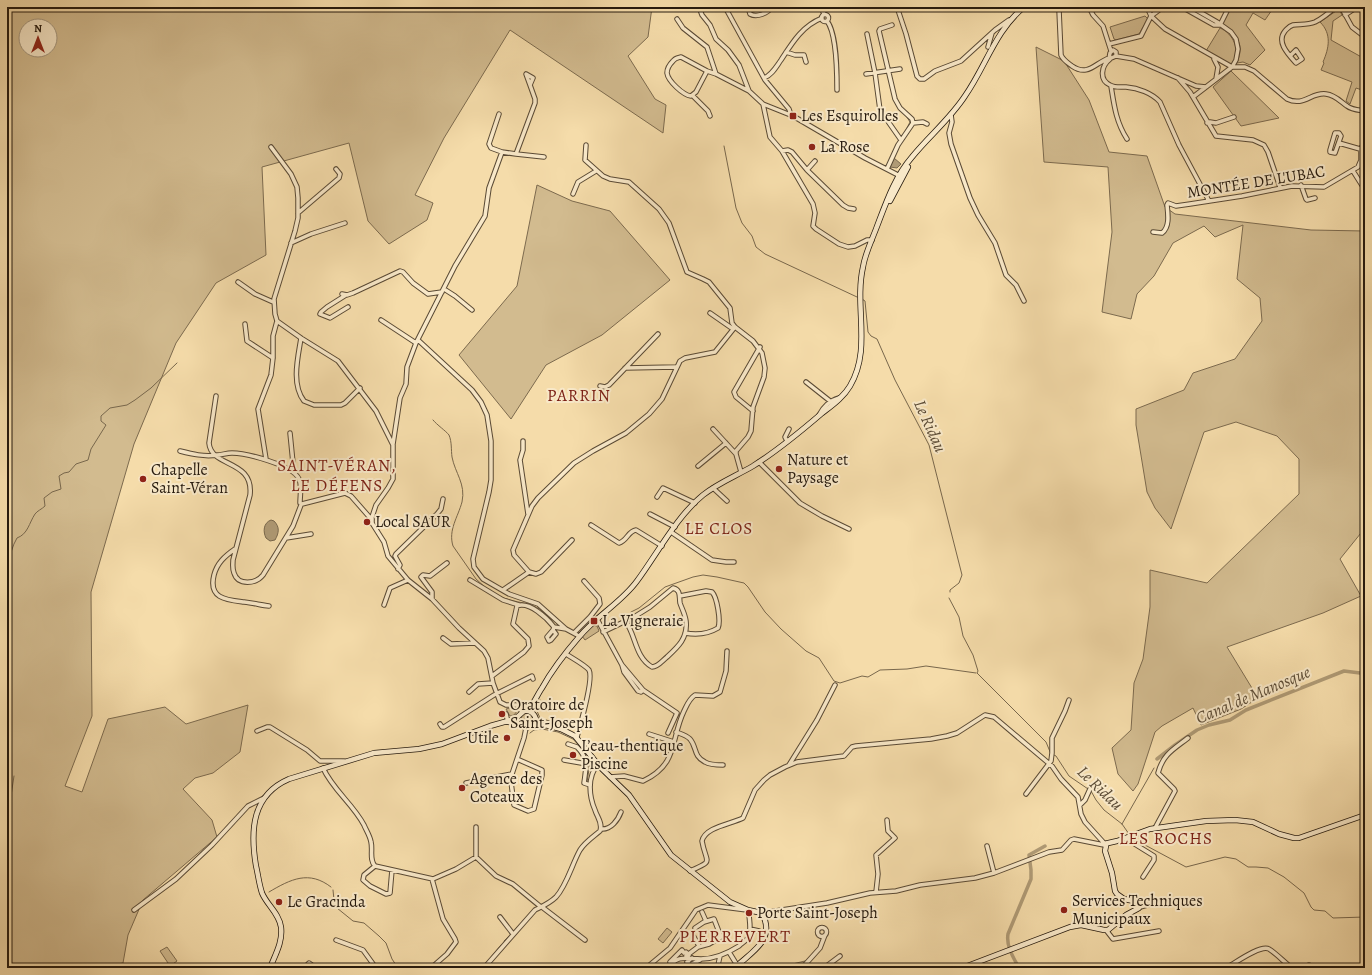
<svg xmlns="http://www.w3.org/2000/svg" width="1372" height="975" font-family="Alegreya,serif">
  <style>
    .green { fill: #d2bb8f; stroke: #7c6a4e; fill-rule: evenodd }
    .water { fill: #af9a75; stroke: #78674c }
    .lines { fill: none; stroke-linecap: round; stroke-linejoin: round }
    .stream { stroke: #78674c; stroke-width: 1 }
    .canal { stroke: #af9a75; stroke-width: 3.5 }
    .street-casing { stroke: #5a4a35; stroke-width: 5.5 }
    .secondary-casing { stroke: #261a0e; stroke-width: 6 }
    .street { stroke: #f8e8c8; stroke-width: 3.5 }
    .secondary { stroke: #f8e8c8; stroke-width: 4.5 }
    .poi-dot { fill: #8f2418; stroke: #f8e8c8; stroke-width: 1.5 }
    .labels { text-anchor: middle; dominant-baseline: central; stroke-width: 4; stroke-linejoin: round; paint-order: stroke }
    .poi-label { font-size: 16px; fill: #261a0e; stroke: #f8e8c8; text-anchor: start }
    .street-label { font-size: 16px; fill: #261a0e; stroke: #f8e8c8 }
    .neighbourhood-label { font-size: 17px; letter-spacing: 1px; fill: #7a1f14; stroke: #f8e8c8 }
    .water-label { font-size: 17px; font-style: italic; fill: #5d4d37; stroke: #f8e8c8 }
    .quarter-label { font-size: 18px; letter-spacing: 1px; fill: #7a1f14; stroke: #f8e8c8 }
  </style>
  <rect width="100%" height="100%" fill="#f5dcaa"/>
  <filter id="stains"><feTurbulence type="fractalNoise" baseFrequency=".005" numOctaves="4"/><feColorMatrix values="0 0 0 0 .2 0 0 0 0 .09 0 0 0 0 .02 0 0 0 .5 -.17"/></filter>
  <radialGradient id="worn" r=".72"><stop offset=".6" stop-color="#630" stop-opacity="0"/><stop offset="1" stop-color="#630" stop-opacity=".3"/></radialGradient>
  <path class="green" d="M7 7H652L648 37 628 56 655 99 666 105 663 133 510 30 444 138 415 195 433 203 427 220 389 244 368 221 349 143 262 167 266 255 216 283 176 343 134 444 91 592 92 716 65 786 82 792 108 719 165 707 186 724 248 705 240 752 213 773 195 778 183 789 212 820 217 837 143 900 128 935 123 963 94 968H7ZM26 26H50V50H26Z
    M1231 7H1274L1265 20 1253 13 1246 25 1265 50 1250 65 1243 62 1237 63C1245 42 1237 38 1222 24Z
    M1339 9 1342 15 1333 21 1331 40 1365 59V89L1362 90 1356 88 1350 104 1346 101 1352 82 1321 70 1324 63 1323 62C1329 48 1332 34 1320 22Z
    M1145 16 1148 19 1139 34 1116 40 1114 39 1110 27Z
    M1220 28C1233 33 1242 52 1232 64H1230L1206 51Z
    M1036 47 1064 61 1089 100 1109 152 1147 156 1165 207 1175 214 1311 230 1365 231V528L1340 559 1361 596 1323 613 1227 647 1258 698 1241 709 1201 725 1193 708 1162 726 1155 732 1138 784 1133 791 1118 774 1112 748 1131 730 1134 683 1143 659 1150 607V570L1207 583 1299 494V459L1277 436 1236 422 1204 432 1171 529 1155 508 1147 492 1136 425V409L1184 390 1193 373 1235 359 1262 321 1260 298 1237 279 1243 225 1215 237 1204 226 1173 243 1154 276 1137 294 1131 319 1102 312 1112 232 1108 167 1044 162Z
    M1231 71 1279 118 1241 126 1213 87Z
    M537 185 572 201 610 211 670 280 602 335 546 365 511 419 459 355 517 286Z
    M592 625 597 626 599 631 585 640 582 636Z
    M514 707 518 710 514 715 510 716 506 709Z
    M521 719a6 6 0 1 1 12 0a6 6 0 1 1-12 0Z
    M667 928 672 932 663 943 658 939Z
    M167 947 177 961 170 966 160 951Z
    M805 961 807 962 800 968H782L784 966Z"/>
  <path class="water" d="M894 158 901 164 897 168 890 167Z
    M271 520 274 521C280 527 279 533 275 540L270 541 266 538C263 532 263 523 271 520Z"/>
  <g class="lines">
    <path class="stream" d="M888 76 890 83
      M905 114 910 122 906 130
      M724 146 736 208 742 223 752 236 756 247 765 254 857 297
      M862 299 865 301 868 332 871 336 877 339 895 380 929 445 962 575 959 583 950 590V592
      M433 420C437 425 446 431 449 435 452 442 451 450 452 457 455 473 466 484 462 502 458 517 448 530 453 546L476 579 486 588
      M7 563C11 555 12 546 17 538 28 534 29 523 35 514 37 511 42 509 45 506L44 498 52 492 61 489 59 476 64 473 69 472 76 464 88 460 91 449 106 425 101 421V416L110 408 127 405 135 400 151 388 177 363
      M499 596C521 606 534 599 552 620
      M949 598 959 617 963 636 973 655 978 671 977 673 1046 742 1051 754
      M631 612 639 608 665 587 693 577 703 575 717 577 744 583 748 587 765 612 781 629 806 651 819 658 834 681 840 683 862 676 868 677 880 670 907 669 926 666 976 673
      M540 700 537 711 540 718 559 724
      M530 733 534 730 542 729 558 732 573 739 582 749 590 763 587 782
      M1054 755 1056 756 1069 776 1091 791 1096 800 1104 810 1122 824 1129 834
      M7 805 11 796 14 776
      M1122 824 1154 768
      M1132 838 1186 867 1225 857 1236 859 1248 867H1256L1268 868 1284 877 1304 893 1311 907 1314 910 1325 911 1333 918 1365 917
      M564 881 576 854
      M333 890 334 900 337 908 353 921 364 923 379 936 386 943 392 959 398 968
      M269 892C291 879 309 870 331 887
      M514 931 530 913
      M504 941 509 936
      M482 968 501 945"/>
    <path class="canal" d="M1157 759 1175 745 1197 730 1209 725 1230 720 1246 710 1344 671 1360 673 1365 672
      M1019 968C1013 957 1006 946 1008 934L1031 879V870L1029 855 1045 846"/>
    <defs>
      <path id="street" d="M699 7 702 15 710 25 716 39 728 50 739 65 749 91 763 104 770 137 782 151 813 204 815 213 813 226 816 229 839 244 848 247 855 246 867 240H872
        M725 7 765 80 789 109 791 115
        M748 7 750 14C757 18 768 13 772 7
        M821 7 824 14
        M897 7 906 34 917 76 920 79H924L935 71 961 61 995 30 1009 20
        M1062 7 1059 10 1061 55C1063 60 1068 63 1072 66 1088 77 1095 63 1109 58
        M1089 7 1093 15 1103 26 1111 51
        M1121 7H1128
        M1147 7 1151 16 1165 29 1232 67H1245L1254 71 1287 99C1304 107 1311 92 1326 94 1335 95 1340 101 1347 106 1352 110 1359 110 1365 111
        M1182 7 1214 25H1220
        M1191 7 1217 22 1231 32 1236 39 1238 49 1236 60 1232 67 1193 97
        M1341 7 1352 27 1365 37
        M821.5 18a3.5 3.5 0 1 1 7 0a3.5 3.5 0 1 1-7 0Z
        M1345 15 1357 7
        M677 19 683 28 707 47 716 74 749 91
        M827 21C837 34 837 73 837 90
        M1220 25 1229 7
        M867 34 875 73 880 110 901 140
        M1109 44 1141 36 1151 16 1163 7
        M988 47 992 33
        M1113 50 1116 52V56L1109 59 1110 53Z
        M786 52 795 55H804L806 62
        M1116 56 1134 59 1196 86 1206 87
        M1290 56 1296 50 1302 59 1296 63C1288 54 1276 42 1285 31 1288 28 1289 26 1293 25 1300 24 1308 25 1315 22 1323 18 1329 13 1335 7
        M1110 59C1101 66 1099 80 1110 85 1115 88 1121 87 1126 87 1138 88 1152 93 1160 102L1179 145 1209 201
        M1214 59 1218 67 1216 79
        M707 71 696 92 691 96C683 95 668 81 667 73 667 68 670 64 673 61 675 58 677 58 681 57L707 71 716 74
        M866 74 900 69
        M764 78C772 75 776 67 781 60 792 43 802 26 822 18
        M1178 78 1190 92 1216 136 1253 140 1264 145 1268 152 1280 187
        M1111 86C1114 105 1116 122 1127 139
        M693 96 708 111 710 116
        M763 104 793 116 865 158 900 176
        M499 114 489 144 491 148 502 152
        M951 115 952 122 949 133 951 144 970 198 978 215 995 243 1006 275 1016 285 1024 301
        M913 123 923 122 927 124
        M1207 123 1210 122 1216 123 1234 117
        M1335 133H1339L1341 136 1335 153 1330 152V150Z
        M1339 143 1360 149
        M586 145 585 160 603 176 610 179 629 182 659 209 669 223 687 272 703 279 709 282 730 308 732 323 735 327 753 341 762 353 765 368 764 377 753 407 751 431 748 437 736 451V454L741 472
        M271 147 291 174 297 187 298 198V218L295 231 274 299 275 314 277 321 301 338 338 361 376 411 393 445V479L388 488 376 505 372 517V523L384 542 388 556 408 580 432 599 459 628 484 651 488 658 493 683 500 702 506 705H517L522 712
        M782 151 788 150 792 152 807 170 843 205 848 208 854 209
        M516 154 544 157
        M887 169 898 145 913 123 912 119 900 108 895 99 879 31 880 29 892 25
        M807 170 815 161
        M1353 171 1365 190
        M1301 185 1306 199 1307 200 1315 198
        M573 194 578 182 596 171
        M298 213 339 178 340 174 336 169
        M1153 232 1162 233C1170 227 1168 214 1167 205L1168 203 1176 206 1190 204 1242 196 1292 186 1324 187 1358 167 1361 160V148L1365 143
        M291 243 311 234 345 223
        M238 282 255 294 273 302
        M444 289 455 296 472 310
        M342 294 347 295 353 293 400 271 403 272 413 283 428 294 442 292
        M346 295 327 307 321 312 320 314 330 318 348 307
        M710 313 733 329
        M381 320 416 343
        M245 324 247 341 273 358
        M301 338C298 357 291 384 304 401L314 405H341L345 403 360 388
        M418 340 472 390 481 402 487 415 491 441V480L489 492 473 559 474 567 483 579 509 594 538 604 566 629 579 636
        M625 368 676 367
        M806 382 830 401
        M600 386 605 387 609 385 658 334
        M216 396 209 443C211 468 254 459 250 495L233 560C233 564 232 568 234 573 238 586 256 584 263 575L293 526 301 505
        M753 411 736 397 734 392 760 347
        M819 415C824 406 829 401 839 398
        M713 429 736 454
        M290 433 294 473
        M523 441V450L520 460 528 514
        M787 441 785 437 789 429
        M393 444 400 398 406 384 407 367 416 343 455 266 485 216 489 188 502 152 516 154 535 103V99L530 85 533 78 526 74 530 85
        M180 451C192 454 204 457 217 455 222 455 226 453 232 453 246 453 293 465 299 479 302 486 300 495 300 503
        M266 459 258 409 271 375 273 358V336L277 321
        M759 462 800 503 822 516 849 529
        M698 466 726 443
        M713 488 727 501
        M657 497 663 488 695 503
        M302 504 345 493 351 496 372 520
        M650 514 675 527
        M591 525 619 543C627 541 628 531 636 530L662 546
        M671 532 712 560 726 562H734
        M286 538 311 534
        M235 549C225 556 217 563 214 575 208 599 227 600 244 602 253 603 261 605 269 606
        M398 569 400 565 395 556 396 554 437 514 441 509 443 499
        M529 572 536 574 541 572 572 540
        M470 580 503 600 519 605
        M503 590 529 572 514 555 513 550 532 506 538 498 574 463 593 451 626 433 649 414 662 399 680 361 685 358 715 352 735 327
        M680 596 706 591 712 592C717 597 721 621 718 628 708 634 696 635 685 633
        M432 599V592L421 577 423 575 430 576 447 563
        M384 605 390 588 408 580
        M597 619 622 665 643 690 677 713 668 733
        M554 627 566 629
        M603 632 634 617 650 607 673 588C681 590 679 596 680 603 682 609 685 614 686 621 688 638 678 647 667 657 662 661 658 667 652 667 635 657 636 636 626 622
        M574 633 590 617 600 604 599 598 584 581
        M443 638 451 644 475 643
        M566 654C572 658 585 665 589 670 594 679 580 726 577 737
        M622 665 624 672 638 691 641 692 643 690
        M492 676 524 652 529 646 528 639 513 624 517 606C529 601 547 618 554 627L553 630 547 637 549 641 551 640 556 634 553 630
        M469 692 478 684 493 683
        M506 714 508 722
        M440 724 442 727H444L494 695 532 676 533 679
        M257 731 267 727H270L307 750 320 761H344
        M676 732C681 734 686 735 690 739 697 747 693 756 705 762 710 765 717 765 723 765
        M649 734 674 742
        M568 744 577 747C589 759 586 768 584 783L590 785
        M564 760 587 764
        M789 765 817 720 835 685
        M323 768C333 790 353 804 364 825 366 830 370 836 371 842 373 850 369 860 375 866L433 879 456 869 476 857 496 876 513 884 541 907
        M512 774 511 782 514 805 528 811 534 809 542 775V770L517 759
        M610 777 624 776 643 781C679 764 670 740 684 711 687 705 689 699 695 695L713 696 720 692 726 671 727 651
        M466 783 512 774 524 738 526 728
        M1026 794 1051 761 1052 753V738L1065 711 1069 700
        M1080 805 1085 800 1090 789 1101 785
        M476 827V857
        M1155 828 1175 791 1174 789 1158 773C1163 754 1174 749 1188 738
        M601 829C611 830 618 820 621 812
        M1125 838 1154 856V860L1143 877
        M987 846 994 873
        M375 866 364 875 363 880 370 886 386 894 390 893 392 870
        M690 871C715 860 706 864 702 841 705 827 731 824 743 818L755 790 764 780 770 775 785 767 797 762 844 756 852 747 856 746 931 739 947 736 957 733 985 715 994 717 1052 766 1061 779 1078 797 1081 814 1085 822 1104 843
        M876 892 878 874 876 855 895 838 888 831 887 820
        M542 907 585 940
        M1140 907 1166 900
        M134 910 176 879 212 845 248 806 264 798
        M702 912 706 921
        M762 913 827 903 870 893 896 891 920 885 975 878 994 873 1049 852 1062 850 1071 840 1074 839 1104 845
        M500 917 513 934
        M817.5 932a4.5 4.5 0 1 1 9 0a4.5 4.5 0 1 1-9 0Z
        M750 929 759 931
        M1106 930 1113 939 1159 931
        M694 937 699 946
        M336 940 363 950 376 968
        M729 952 737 965
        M687 958 686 956 698 947 709 944 721 937 714 919 704 922 695 928
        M688 966 700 960
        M304 968 309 963 316 968
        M431 968 447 954 456 942 455 939 443 919 432 879
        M484 968 535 910C543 906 550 903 556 897 567 885 572 864 580 850 585 842 593 837 600 831 603 823 597 817 595 810 589 796 587 777 598 764
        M646 968 670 948 696 910 708 905 747 910
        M668 968C677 954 688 959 701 959 715 959 728 953 739 946 742 943 746 941 748 938 752 931 749 920 749 913
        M677 968 670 962 682 950 684 953 686 952 689 955
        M682 968 689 964 687 962 692 958
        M694 968 695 967
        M704 968H705
        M714 968 718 965 720 956
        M729 968 737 965
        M802 968 820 948 825 935
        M824 968 840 956
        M1226 968C1235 963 1261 944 1269 949 1277 954 1285 963 1292 968
        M1303 968 1309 965 1316 968"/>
      <path id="secondary" d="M890 201 908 167
        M528 710C534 704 537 695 542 688 552 670 566 652 579 637 596 616 621 603 637 581 657 554 677 516 703 495 718 483 736 476 753 466 777 451 800 432 821 414 831 406 843 398 850 386 872 349 854 307 863 267 865 254 871 242 876 229 886 203 894 178 912 157 929 136 950 119 965 96 986 66 995 31 1024 7
        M508 722 518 723 526 728 536 724 550 726 561 729 575 736 600 767 629 795 671 855 730 902 748 910 762 913C775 938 756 949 739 964V968
        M1104 844 1117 841 1150 829 1206 821 1235 820 1253 822 1279 834 1294 838H1299L1365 815
        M270 968C275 955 283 942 281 927 279 913 267 905 262 893 259 884 258 874 256 866 250 830 252 795 289 779L374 753 419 749 442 744 490 726 515 719 524 711C530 710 534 713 536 719L533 725
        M962 968 1070 927 1081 925 1104 930H1108L1126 915 1139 908 1140 904 1138 902 1124 899 1117 894 1115 891 1112 873 1105 851 1106 846"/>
    </defs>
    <use href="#street" class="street-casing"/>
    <use href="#secondary" class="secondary-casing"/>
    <use href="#street" class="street"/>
    <use href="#secondary" class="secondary"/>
  </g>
  <g class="poi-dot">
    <rect x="789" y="112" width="8" height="8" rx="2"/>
    <circle cx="812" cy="147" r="4"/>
    <circle cx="779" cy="469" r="4"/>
    <circle cx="143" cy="479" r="4"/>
    <circle cx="367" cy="522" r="4"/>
    <rect x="590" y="617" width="8" height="8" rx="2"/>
    <circle cx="502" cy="714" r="4"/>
    <circle cx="507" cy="738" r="4"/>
    <circle cx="573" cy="755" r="4"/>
    <circle cx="462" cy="788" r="4"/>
    <circle cx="279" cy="902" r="4"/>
    <circle cx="1064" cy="910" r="4"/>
    <circle cx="749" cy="913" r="4"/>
  </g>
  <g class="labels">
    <g class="poi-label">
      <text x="801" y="116">Les Esquirolles</text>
      <text x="820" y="147">La Rose</text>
      <text x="787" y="460">Nature et<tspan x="787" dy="18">Paysage</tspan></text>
      <text x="151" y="470">Chapelle<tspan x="151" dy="18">Saint-Véran</tspan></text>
      <text x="375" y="522">Local SAUR</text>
      <text x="602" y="621">La Vigneraie</text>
      <text x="510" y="705">Oratoire de<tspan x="510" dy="18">Saint-Joseph</tspan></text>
      <text x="499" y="738" text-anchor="end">Utile</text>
      <text x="581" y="746">L’eau-thentique<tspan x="581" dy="18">Piscine</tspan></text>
      <text x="470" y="779">Agence des<tspan x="470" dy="18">Coteaux</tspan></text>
      <text x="1072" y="901">Services Techniques<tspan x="1072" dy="18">Municipaux</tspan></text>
      <text x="287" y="902">Le Gracinda</text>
      <text x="757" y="913">Porte Saint-Joseph</text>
    </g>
    <g class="street-label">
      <text transform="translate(1256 182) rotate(-9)">MONTÉE DE L'UBAC</text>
    </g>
    <g class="neighbourhood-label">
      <text x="579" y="395">PARRIN</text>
      <text x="337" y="465">SAINT-VÉRAN,<tspan x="337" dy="20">LE DÉFENS</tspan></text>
      <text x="719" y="528">LE CLOS</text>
      <text x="1166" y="838">LES ROCHS</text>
    </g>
    <g class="water-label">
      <text transform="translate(930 426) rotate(66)">Le Ridau</text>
      <text transform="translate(1253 695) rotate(-23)">Canal de Manosque</text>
      <text transform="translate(1100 788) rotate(44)">Le Ridau</text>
    </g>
    <g class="quarter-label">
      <text x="735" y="936">PIERREVERT</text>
    </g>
  </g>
  <rect width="1372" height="975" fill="none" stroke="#f5dcaa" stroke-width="24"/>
  <rect x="8" y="8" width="1356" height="959" fill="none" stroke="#261a0e" stroke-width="2"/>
  <rect x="12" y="12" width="1348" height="951" fill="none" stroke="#261a0e"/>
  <g transform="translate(38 38)"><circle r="19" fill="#f8e8c8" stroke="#a4967e"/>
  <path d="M0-3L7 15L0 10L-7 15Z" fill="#8f2418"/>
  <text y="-6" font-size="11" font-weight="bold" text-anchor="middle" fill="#261a0e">N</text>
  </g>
  <rect width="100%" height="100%" filter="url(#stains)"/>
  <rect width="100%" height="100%" fill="url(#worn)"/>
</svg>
